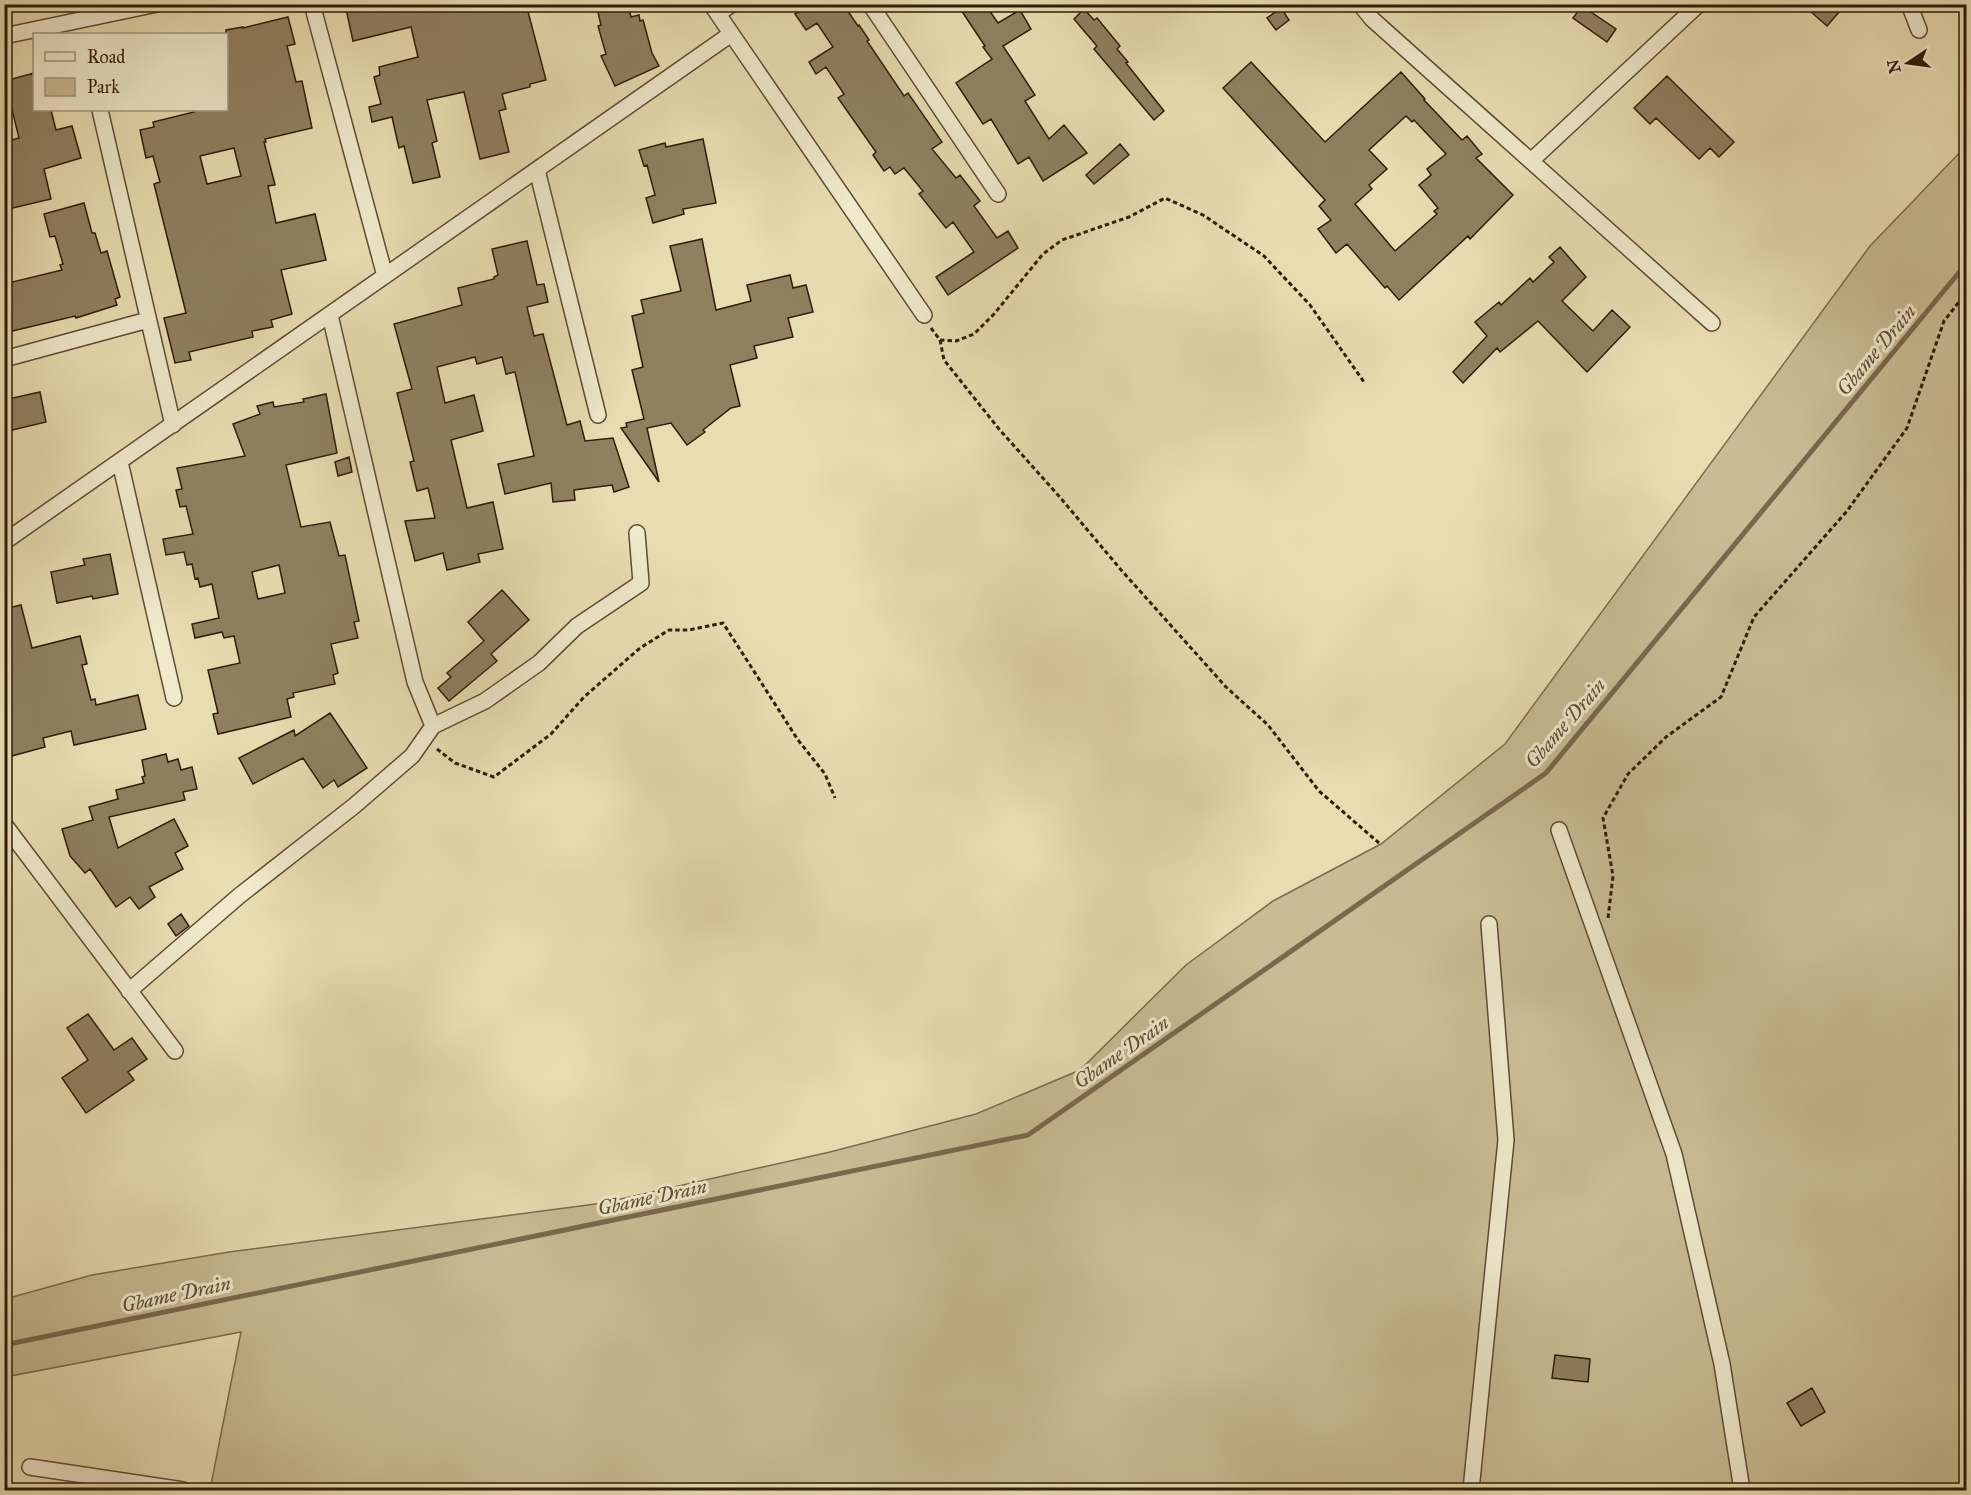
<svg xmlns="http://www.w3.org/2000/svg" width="1971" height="1495" font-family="'IM FELL Great Primer',serif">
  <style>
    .green { fill: #c9bc94; stroke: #7d6c4e; stroke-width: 1.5 }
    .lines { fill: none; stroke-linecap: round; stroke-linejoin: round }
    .stream { stroke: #7a684c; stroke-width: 5 }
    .building { fill: #908060; stroke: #311b09; stroke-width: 1.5; fill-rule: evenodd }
    .minor-casing { stroke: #5f4c33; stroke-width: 18 }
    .path { stroke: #311b09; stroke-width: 3; stroke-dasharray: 4.5 3; stroke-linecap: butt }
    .minor { stroke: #f0e9cc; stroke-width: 15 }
    .labels { text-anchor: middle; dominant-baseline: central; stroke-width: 6; stroke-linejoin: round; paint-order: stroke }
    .water-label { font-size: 20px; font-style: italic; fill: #614e35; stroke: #f0e9cc }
  </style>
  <rect width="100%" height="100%" fill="#e8ddb1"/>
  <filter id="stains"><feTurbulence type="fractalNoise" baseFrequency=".00333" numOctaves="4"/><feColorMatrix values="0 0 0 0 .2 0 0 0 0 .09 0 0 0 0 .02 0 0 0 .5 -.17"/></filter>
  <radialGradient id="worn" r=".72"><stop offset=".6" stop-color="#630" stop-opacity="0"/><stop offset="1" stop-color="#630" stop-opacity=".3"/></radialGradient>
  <path class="green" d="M1966 146V1490H210L241 1332 5 1377V1299L92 1275 229 1252 603 1203 830 1152 976 1114 1080 1070 1186 965 1273 901 1381 844 1505 744 1870 246Z"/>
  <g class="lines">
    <path class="stream" d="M4 1345 1028 1135 1546 773 1966 264"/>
  </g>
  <path class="building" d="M345 4H526L546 80 530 84V87L502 94 506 109 499 111 509 152 480 159 464 92 427 100 437 141 432 143 440 177 413 183 404 146 399 148 392 117 372 122 369 107 381 104 374 77 380 75 379 67 418 57 411 27 353 41Z
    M596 4H628L631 17 639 15 640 21 643 20 652 53 659 66 615 86 601 56 606 54 598 26 601 25Z
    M796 4H843L858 26 859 25 869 40 867 41 904 96 908 93 942 142 932 149 956 178 960 175 980 201 974 206 997 238 1008 231 1018 248 948 295 936 277 974 252 953 222 946 228 919 194 923 191 904 168 895 174 890 167 884 171 873 155 876 152 838 98 844 94 826 67 816 74 809 62 833 47 817 23 806 30 795 14 800 11Z
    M957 4H985L998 23 1020 10 1031 29 1003 46 1035 95 1025 101 1049 139 1064 125 1087 153 1043 181 1029 157 1018 164 991 119 983 124 956 83 992 59 983 47 985 46Z
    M1802 4H1846L1827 26Z
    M1582 6 1616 29 1607 42 1573 18Z
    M1281 8 1289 20 1276 30 1267 18Z
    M1084 9 1094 20 1097 18 1120 46 1117 49 1128 62 1126 63 1164 111 1154 120 1094 49 1097 46 1096 45 1074 19Z
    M288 17 295 44 287 46 296 82 302 81 312 128 265 139 266 142H264L275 185 268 186 276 223 315 214 326 260 281 270 292 314 271 320 273 327 252 331 253 337 189 352 191 360 175 363 164 318 186 313 154 184 160 182 153 156 146 158 140 130 154 127 153 122 194 112V110H226V30L243 27V28ZM234 148 241 176 207 184 200 156Z
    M1251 62 1325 142 1401 72 1425 99 1424 100 1462 140 1467 136 1482 154 1476 158 1513 195 1470 239 1468 236 1399 300 1387 286 1385 288 1347 244 1336 253 1318 229 1331 220 1319 206 1325 200 1223 88ZM1406 116 1412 122 1414 120 1446 154 1427 169 1431 175 1419 185 1438 208 1434 211 1437 214 1395 251 1355 204 1372 189 1369 185 1387 169 1369 150Z
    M34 73V110H51L56 130 72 126 81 158 44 169 51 199 4 210V142L19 138 5 81Z
    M1667 76 1734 142 1719 157 1710 148 1699 159 1656 118 1650 124 1634 108Z
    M703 139 716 203 683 209 684 214 653 223 646 198 655 195 647 165 644 166 639 150 665 143 666 147Z
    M1120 144 1129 155 1094 184 1086 175Z
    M84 203 92 233H95L101 253 107 251 120 297 115 299 117 305 76 318 75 316 4 333V284L62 270 60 265 63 264 55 236 50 237 44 214Z
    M702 239 716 310 751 301 747 285 790 275 793 288 806 285 813 312 788 318 793 337 754 346 757 358 730 365 740 406 731 408 703 430 705 432 687 445 671 423 647 428 659 482 621 428 627 427 626 423 644 419 632 370 643 367 632 316 644 313 641 300 681 291 670 246Z
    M527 241 537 285 544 284 548 302 527 307 534 336 543 334 567 425 580 421 585 441 613 438 629 487 614 492 612 485 574 490 575 500 553 502 551 483 505 494 498 464 534 456 515 372 506 374 502 357 477 364 475 357 437 367 445 403 474 395 483 431 451 440 467 508 493 502 503 549 478 554 480 562 447 570 443 553 415 561 405 521 435 518 428 488 417 491 410 462 414 461 397 393 412 389 394 324 462 305 458 288 494 279V277L498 275 492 249Z
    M1560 247 1586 277 1562 301 1593 331 1612 310 1630 327 1587 372 1538 321 1500 352 1497 348 1463 383 1453 372 1487 336 1475 322 1499 302 1501 305 1530 278 1533 282 1554 262 1549 257Z
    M40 392 46 422 4 432V400Z
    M326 394 337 453 286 465 301 527 330 522 339 556 345 555 359 621 354 622 358 638 331 644 338 673 333 675 335 684 293 693 294 697 287 699 291 717 218 734 213 714 218 713 208 670 240 663 234 636 224 638 222 632 195 638 192 624 219 618 212 584 200 587 198 578 195 579 192 564 187 565 184 552 166 555 163 539 193 534 186 506 180 507 176 490 182 489 177 468 245 456 233 424 260 414 257 406 273 402 274 407 304 402 303 399ZM279 565 285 593 258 599 252 572Z
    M349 457 352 472 338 476 335 462Z
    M110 554 118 594 93 599 92 596 57 603 51 572 85 565 83 559Z
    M502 590 529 620 491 654 497 661 449 701 438 688 451 677 447 673 484 641 468 622Z
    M21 605 32 648 80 636 87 664 82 665 91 700 95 699 96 705 138 695 146 729 74 745 71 731 43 738 45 747 8 757 4 744V693L10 692V685L4 664V609Z
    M330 713 367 768 338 787 334 780 323 788 303 758 253 784 239 758 294 730 295 736Z
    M166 754 168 762 178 759 181 770 192 767 197 789 183 792 185 800 109 817 118 848 174 819 188 846 175 853 183 869 149 887 155 897 139 909 130 897 116 907 90 869 85 873 70 856 62 829 93 820 89 807 118 799 116 790 144 783 142 777 145 776 142 760Z
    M181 914 189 926 176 936 168 924Z
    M88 1014 114 1050 132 1038 147 1059 128 1072 134 1080 86 1113 62 1078 88 1060 67 1028Z
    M1555 1355 1590 1359 1588 1382 1552 1378Z
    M1812 1388 1825 1412 1801 1426 1787 1403Z"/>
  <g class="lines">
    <defs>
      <path id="minor" d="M312 4 385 276
        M711 4 924 315
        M870 4 998 194
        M1360 4 1372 19 1712 323
        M1909 4 1919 30
        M718 14 732 4
        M4 36 157 4
        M100 110 173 425
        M1531 161 1699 4
        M537 170 598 415
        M4 359 148 320
        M120 462 174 698
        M4 542 731 34
        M433 726 485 701 539 663 577 626 641 583 637 533
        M4 824 175 1051
        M1559 830 1674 1154 1722 1364 1742 1490
        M129 991 239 896 354 806 412 756 433 726 415 682 330 315
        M30 1467 183 1490
        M1471 1490 1506 1140 1489 924"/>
    </defs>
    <use href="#minor" class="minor-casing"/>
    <path class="path" d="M931 328 940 340 956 341 974 334 994 314 1043 254 1062 240 1129 217 1165 198 1203 215 1264 256 1310 305 1364 382
      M940 340 944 360 999 429 1058 495 1122 571 1226 687 1268 725 1319 791 1379 843
      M437 749 455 763 494 777 551 734 584 697 640 648 669 630H689L723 623 798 740 825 774 835 798
      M1608 918 1613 876 1603 818 1628 774 1666 737 1721 697 1754 617 1847 511 1907 428 1944 321 1966 293"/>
    <use href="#minor" class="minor"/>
  </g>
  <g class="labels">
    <g class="water-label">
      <text transform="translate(1876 350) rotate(-50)">Gbame Drain</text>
      <text transform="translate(1565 723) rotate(-49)">Gbame Drain</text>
      <text transform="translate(1121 1052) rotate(-35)">Gbame Drain</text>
      <text transform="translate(652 1197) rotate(-12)">Gbame Drain</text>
      <text transform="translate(176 1294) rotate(-12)">Gbame Drain</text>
    </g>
  </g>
  <rect width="1971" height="1495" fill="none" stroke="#e8ddb1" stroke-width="24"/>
  <rect x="6" y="6" width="1959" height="1483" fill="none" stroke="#311b09" stroke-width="3"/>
  <rect x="12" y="12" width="1947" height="1471" fill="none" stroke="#311b09" stroke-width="1.5"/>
  <rect x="33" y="33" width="195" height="78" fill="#f0e9cc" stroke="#a4977e" stroke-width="1.5"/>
  <rect x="45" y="52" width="30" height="9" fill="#f0e9cc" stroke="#a4977e" stroke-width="1.5"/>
  <text x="87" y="63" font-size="18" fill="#311b09">Road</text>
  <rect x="45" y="78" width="30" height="18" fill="#c9bc94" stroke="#a4977e" stroke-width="1.5"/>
  <text x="87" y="93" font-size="18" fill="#311b09">Park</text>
  <g transform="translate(1908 63) rotate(257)" stroke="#f0e9cc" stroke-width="4.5" paint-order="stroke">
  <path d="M0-4.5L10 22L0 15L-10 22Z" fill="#311b09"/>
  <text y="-9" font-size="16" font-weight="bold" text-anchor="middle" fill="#311b09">N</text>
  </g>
  <rect width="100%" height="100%" filter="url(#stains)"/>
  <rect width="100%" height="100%" fill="url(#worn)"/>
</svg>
